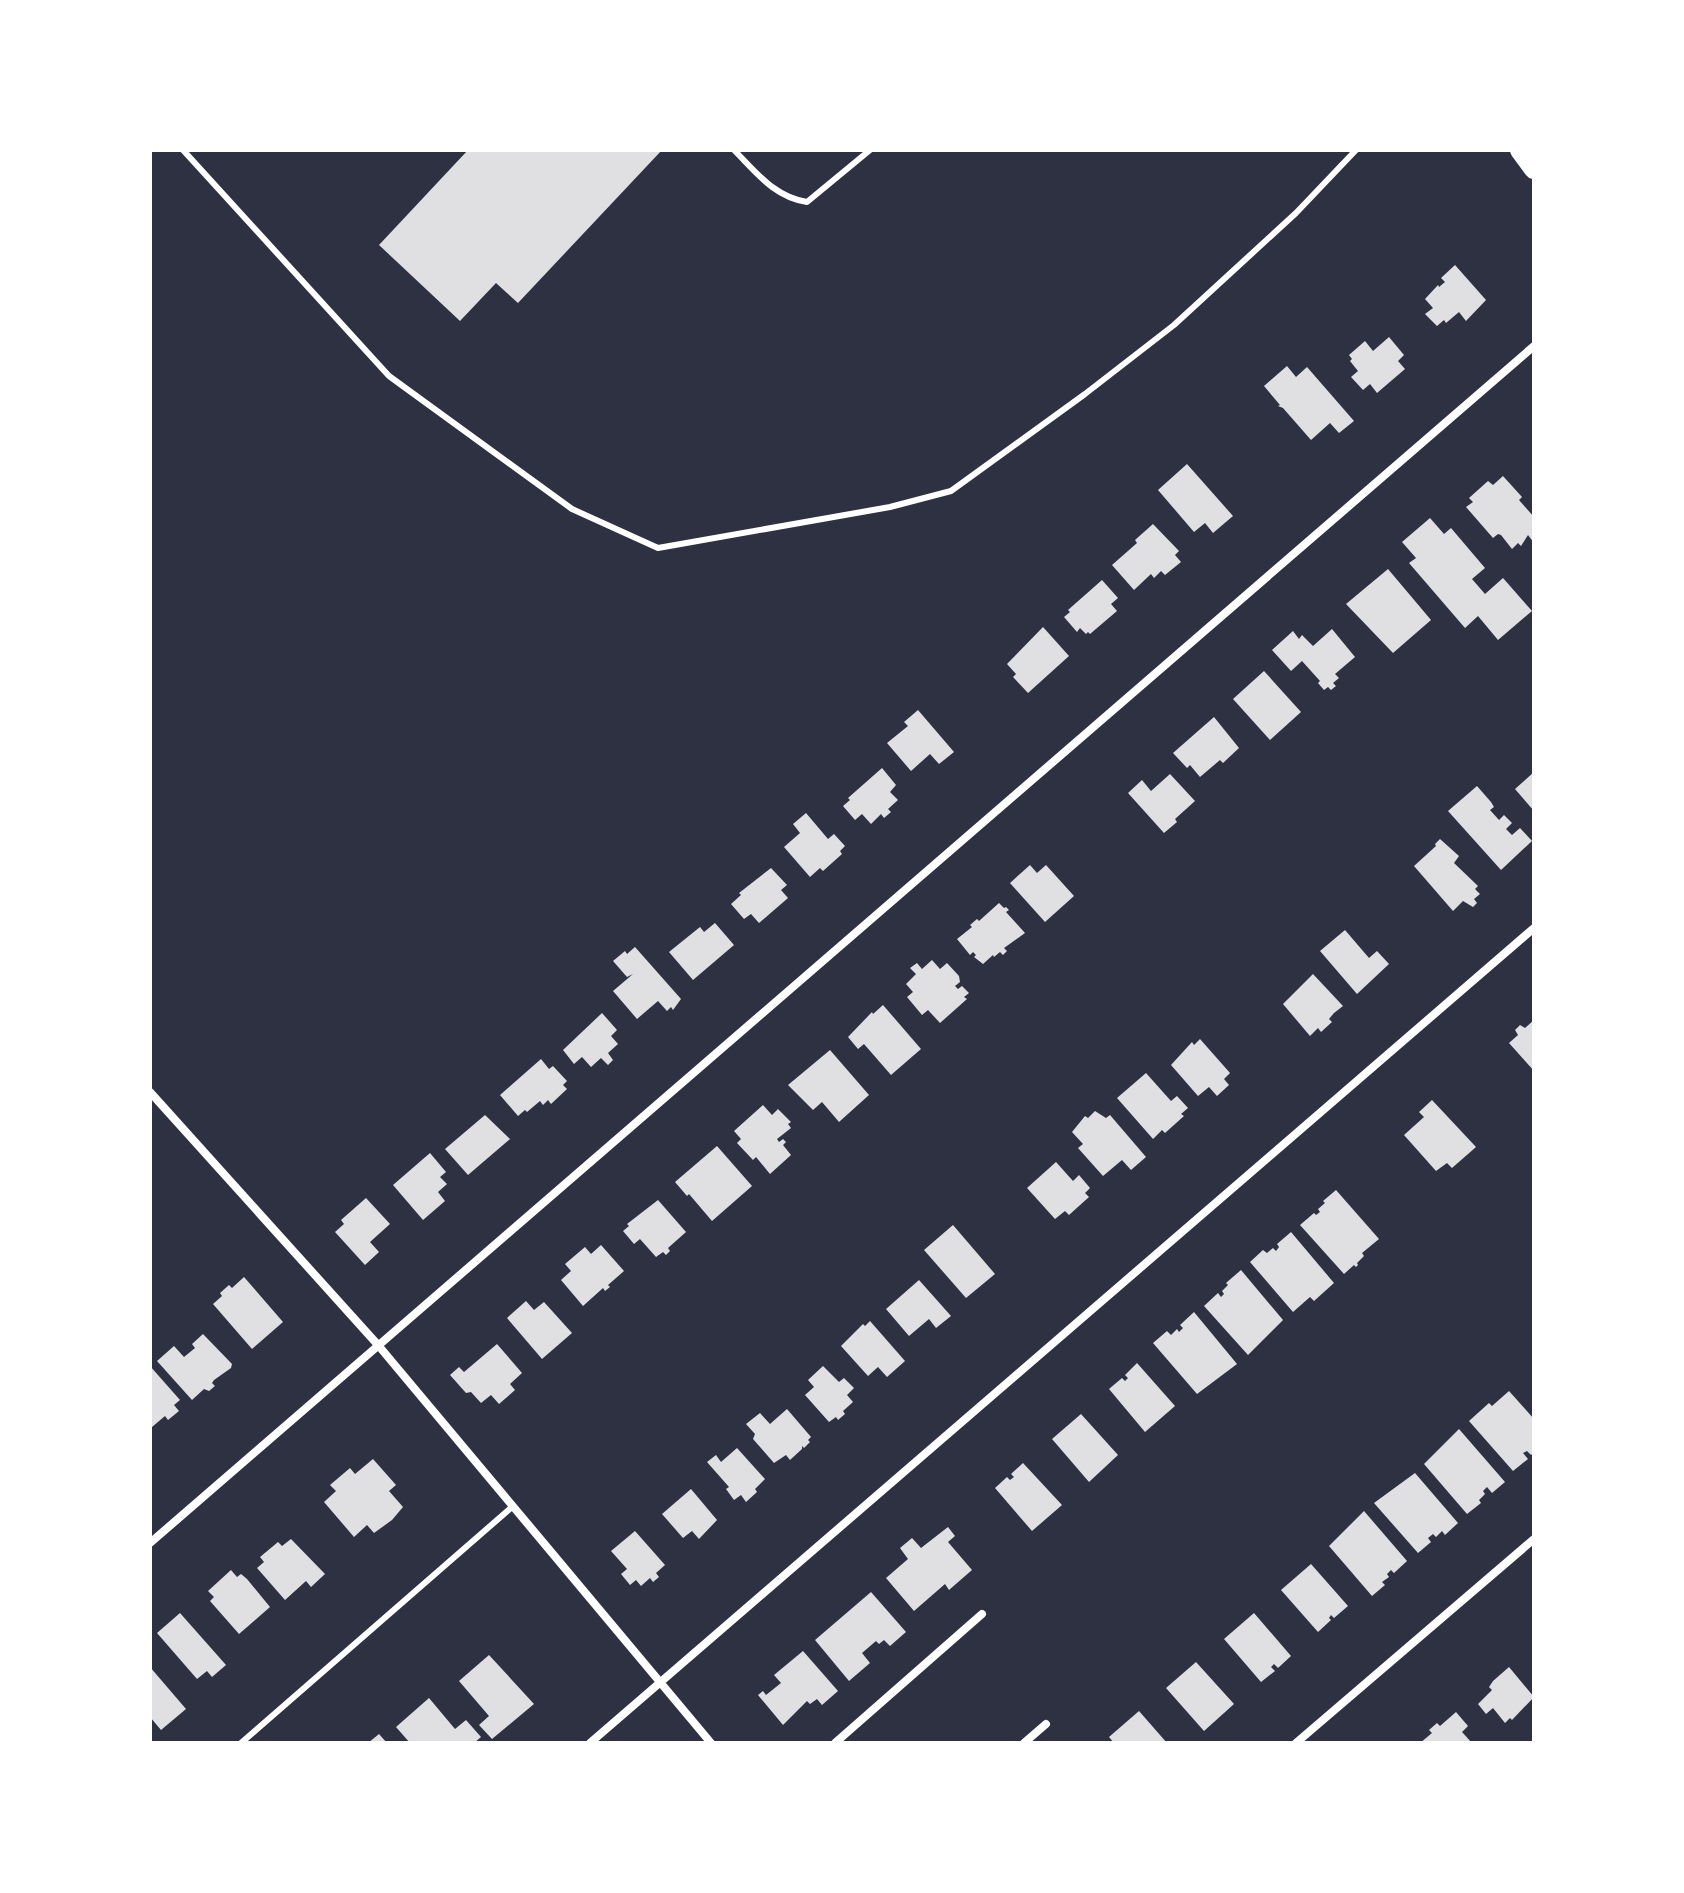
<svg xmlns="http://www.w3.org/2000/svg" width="1684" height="1893" font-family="Signika,sans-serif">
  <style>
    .building { fill: #e0e0e3 }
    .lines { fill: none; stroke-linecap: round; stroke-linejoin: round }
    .service { stroke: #fff; stroke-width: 6 }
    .minor { stroke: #fff; stroke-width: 8 }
    .primary { stroke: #fff; stroke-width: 20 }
  </style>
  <rect width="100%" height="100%" fill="#2d3142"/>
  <path class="building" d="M468 150H662L518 303 496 283 460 321 379 245Z
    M1455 265 1486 300 1466 321 1459 312 1446 323 1444 320 1437 326 1425 314 1433 308 1425 299 1438 285 1439 287 1445 282 1441 278Z
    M1389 337 1404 355 1398 361 1405 369 1377 393 1370 384 1363 390 1351 377 1358 371 1350 361 1352 359 1349 355 1365 341 1373 351Z
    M1287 366 1296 377 1307 367 1354 421 1339 433 1330 423 1311 440 1283 408 1278 406 1280 405 1264 386Z
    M1187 464 1233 516 1213 533 1205 523 1194 532 1158 490Z
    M1503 476 1522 497 1519 500 1534 517V543L1528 535 1521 546 1518 543 1512 549 1501 535 1498 534 1493 538 1466 507 1473 502 1469 498 1488 481 1493 485Z
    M1430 518 1444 534 1451 528 1485 568 1472 579 1485 594 1503 578 1532 611 1498 640 1478 616 1465 628 1409 563 1416 558 1402 542Z
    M1153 524 1179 551 1175 555 1181 562 1165 575 1161 571 1154 578 1151 574 1134 590 1112 565 1137 543 1135 540Z
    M1388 569 1431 620 1393 653 1346 604Z
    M1102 580 1118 598 1111 604 1117 611 1090 634 1088 632 1086 634 1080 628 1077 632 1064 617 1070 612 1068 610Z
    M1043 627 1069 656 1028 693 1013 677 1016 674 1007 664Z
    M1332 629 1355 657 1335 674 1339 678 1333 683 1336 686 1331 690 1328 687 1324 690 1318 683 1320 681 1302 661 1291 671 1272 650 1293 631 1299 639 1302 635 1313 646Z
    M1264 671 1301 712 1270 740 1233 699Z
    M918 710 954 752 939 764 930 754 911 771 887 743 908 726 904 722Z
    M1214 717 1239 748 1223 763 1220 760 1200 777 1190 765 1187 768 1173 753Z
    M882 768 896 785 890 792 898 800 888 809 891 812 884 818 881 814 871 824 862 814 855 820 843 806 850 800 848 798Z
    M1534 772V811L1515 789Z
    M1170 774 1195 801 1175 819 1177 822 1164 833 1128 793 1142 780 1151 791Z
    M1477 786 1491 802 1494 807 1490 810 1499 820 1504 815 1512 823 1506 829 1512 835 1520 828 1532 841 1501 870 1448 811Z
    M806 813 828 839 834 834 845 846 840 851 842 854 823 871 820 868 810 877 784 847 800 833 793 824Z
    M1440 839 1459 856 1454 863 1478 886 1475 889 1480 894 1474 899 1477 903 1473 907 1463 901 1453 911 1414 866 1436 846 1435 844Z
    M1030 865 1037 873 1046 865 1074 896 1045 922 1010 883Z
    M771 868 787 885 781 890 788 898 759 923 751 914 744 919 731 904 741 895 739 893Z
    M999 903 1004 908 1006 907 1009 910 1006 912 1025 933 1004 948 1007 951 1003 955 1000 952 994 957 993 955 983 964 974 957 976 955 973 952 970 955 957 939 972 927 970 925 977 919 979 921Z
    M715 923 734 945 693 980 669 952 700 927 704 932Z
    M1345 930 1369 958 1377 951 1389 964 1357 994 1320 951Z
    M635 947 681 999 673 1010 671 1007 667 1011 658 1001 637 1019 613 991 633 974 627 977 613 961 625 951 627 954Z
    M932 960 940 969 947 963 959 976 960 982 955 986 958 989 962 986 969 993 964 997 967 999 940 1023 928 1010 922 1015 907 997 913 992 906 984 916 974 910 968 917 963 922 969Z
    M1313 974 1343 1006 1334 1013 1329 1019 1332 1022 1321 1032 1318 1028 1310 1036 1283 1004Z
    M883 1005 921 1049 891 1075 864 1044 858 1049 848 1037 872 1012 873 1014Z
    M602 1013 617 1030 611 1036 618 1044 608 1053 613 1060 608 1065 601 1058 591 1067 582 1057 574 1064 563 1050Z
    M1534 1020V1071L1509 1043 1518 1035 1515 1030 1520 1025 1525 1028Z
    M1200 1039 1230 1073 1224 1079 1229 1085 1217 1096 1209 1087 1198 1096 1171 1065 1192 1042 1194 1045Z
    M830 1050 869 1095 839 1122 822 1102 813 1110 788 1085Z
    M541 1059 549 1069 553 1066 567 1081 563 1085 567 1089 551 1104 548 1100 543 1105 540 1101 527 1112 525 1110 518 1116 500 1095Z
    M1146 1073 1171 1101 1177 1096 1188 1108 1181 1114 1184 1116 1165 1133 1162 1130 1153 1139 1117 1098Z
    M1432 1100 1476 1147 1452 1168 1447 1163 1436 1171 1404 1135 1424 1117 1419 1112Z
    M763 1105 772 1115 778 1109 791 1122 788 1124 791 1128 777 1139 779 1142 783 1139 786 1142 783 1145 791 1155 770 1174 756 1157 753 1160 737 1143 741 1139 734 1131Z
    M1095 1111 1106 1118 1110 1115 1146 1157 1131 1170 1122 1160 1103 1176 1078 1148 1083 1144 1072 1132 1085 1116 1088 1118Z
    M485 1115 510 1139 468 1175 445 1149Z
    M717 1146 752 1186 712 1221 689 1194 687 1196 675 1182Z
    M430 1153 446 1172 440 1177 447 1184 438 1192 445 1201 423 1220 393 1185Z
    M1056 1162 1073 1181 1079 1175 1090 1188 1085 1193 1089 1197 1069 1215 1065 1211 1055 1219 1027 1188Z
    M1336 1190 1379 1239 1362 1253 1364 1256 1357 1263 1358 1265 1356 1267 1354 1265 1344 1274 1300 1225 1314 1213 1316 1215 1320 1212 1318 1209 1325 1203 1323 1201Z
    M366 1198 390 1224 370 1242 379 1252 365 1265 335 1232 344 1224 341 1220Z
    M658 1200 686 1232 668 1248 670 1251 666 1255 663 1252 656 1257 640 1239 634 1244 623 1231 629 1226 627 1224Z
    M953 1225 995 1274 966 1298 924 1250Z
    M1291 1232 1334 1283 1314 1301 1310 1297 1293 1312 1250 1262 1263 1250 1267 1253 1273 1248 1276 1251 1279 1247 1277 1244Z
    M601 1245 624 1271 608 1285 610 1287 605 1291 603 1288 583 1306 561 1280 571 1271 565 1264 585 1247 591 1254Z
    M1241 1270 1283 1320 1248 1355 1204 1306 1218 1293 1221 1297 1224 1294 1222 1291 1228 1285 1226 1283Z
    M244 1277 283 1322 252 1349 213 1304 222 1296 220 1293 229 1285 232 1288Z
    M919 1280 951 1316 936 1328 929 1319 909 1336 886 1309Z
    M526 1301 534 1310 544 1302 572 1333 542 1359 507 1318Z
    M1194 1312 1237 1364 1197 1394 1153 1343 1167 1331 1171 1335 1177 1329 1179 1332 1183 1328 1180 1325Z
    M870 1321 905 1361 887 1377 878 1367 868 1376 841 1346 863 1324 865 1326Z
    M203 1334 232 1364 231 1368 214 1380 212 1383 215 1386 209 1391 204 1389 192 1400 157 1361 174 1346 184 1357 195 1348 192 1344Z
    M497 1344 522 1373 510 1384 515 1390 499 1404 491 1395 481 1403 471 1392 466 1393 450 1375 459 1367 464 1372Z
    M1137 1363 1175 1406 1145 1432 1109 1389 1122 1378 1125 1381 1128 1378 1125 1375Z
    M150 1366 180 1400 174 1405 179 1411 168 1420 165 1416 152 1427Z
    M823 1366 839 1382 844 1378 854 1388 847 1395 853 1402 843 1411 845 1414 838 1420 836 1417 829 1422 805 1395 814 1387 808 1380Z
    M1509 1391 1534 1419V1452L1531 1455 1527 1451 1523 1453 1528 1459 1513 1471 1469 1421 1489 1403 1492 1406Z
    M787 1409 811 1437 808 1440 810 1442 804 1448 802 1446V1449L790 1460 786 1455 774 1463 753 1439 755 1434 746 1424 760 1413 770 1424Z
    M1081 1414 1118 1455 1089 1482 1052 1439Z
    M1459 1429 1505 1482 1492 1493 1487 1487 1483 1491 1485 1494 1479 1500 1481 1503 1467 1514 1424 1464Z
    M737 1448 765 1479 755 1489 757 1492 746 1502 741 1495 734 1500 726 1489 729 1487 707 1462 716 1455 721 1462Z
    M373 1459 396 1485 389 1491 403 1507 392 1520 374 1533 367 1525 354 1537 324 1502 336 1491 330 1485 350 1468 355 1474Z
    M1023 1463 1062 1505 1032 1531 995 1488 1007 1477 1010 1480 1014 1477 1011 1474Z
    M1415 1473 1458 1523 1445 1535 1442 1531 1436 1537 1433 1534 1428 1538 1431 1542 1418 1553 1374 1503Z
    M691 1489 717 1520 699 1539 692 1531 683 1538 662 1514Z
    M1364 1511 1407 1561 1394 1573 1391 1570 1387 1574 1389 1577 1382 1582 1385 1585 1372 1596 1329 1546Z
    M948 1527 955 1536 948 1542 972 1570 949 1590 945 1584 914 1611 886 1578 908 1559 900 1548 912 1538 921 1548Z
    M635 1531 665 1565 656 1573 659 1577 653 1582 650 1578 641 1586 636 1580 630 1585 621 1574 627 1569 611 1551Z
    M291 1539 325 1574 311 1587 306 1581 285 1600 257 1568 264 1562 260 1557 278 1542 282 1546Z
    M1311 1564 1348 1606 1334 1618 1331 1615 1329 1618 1331 1620 1318 1632 1281 1590Z
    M231 1570 237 1577 241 1574 247 1579 270 1607 239 1634 210 1601 214 1597 208 1591Z
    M871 1592 906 1632 890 1646 884 1640 879 1644 876 1641 862 1653 870 1663 849 1681 815 1640Z
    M180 1613 226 1665 212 1677 207 1671 197 1679 157 1633Z
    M1254 1613 1291 1656 1278 1668 1274 1664 1271 1667 1275 1671 1261 1682 1224 1639Z
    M803 1651 838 1691 822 1705 817 1699 810 1704 807 1701 783 1725 758 1695 763 1691 766 1695 781 1683 774 1675Z
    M489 1655 534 1704 492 1739 479 1725 489 1716 459 1681Z
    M1196 1662 1234 1704 1204 1731 1166 1688Z
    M150 1667 186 1709 161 1730 150 1717Z
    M1509 1667 1534 1697 1512 1720 1510 1718 1505 1723 1493 1708 1486 1714 1478 1704 1492 1690 1489 1687 1493 1681Z
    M429 1698 455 1729 466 1720 481 1737 474 1743H410L396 1727Z
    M1139 1711 1167 1743H1114L1109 1737Z
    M1456 1712 1468 1726 1462 1732 1472 1743H1420L1432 1733 1429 1730 1437 1723 1440 1726Z
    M379 1734 387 1743H368Z"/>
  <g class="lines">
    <path class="service" d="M183 150 389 376 572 509 658 548 890 507 951 491 1085 394 1174 325 1296 213 1356 150
      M734 150C756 172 774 197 807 202L870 150
      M241 1743 512 1507"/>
    <path class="minor" d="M150 1092 378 1345 711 1743
      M150 1543 1534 346
      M590 1743 1534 928
      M835 1743 982 1614
      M1024 1743 1046 1724
      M1296 1743 1534 1539"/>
    <path class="primary" d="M1520 150 1534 169"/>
  </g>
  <rect width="1684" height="1893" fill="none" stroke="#ffffff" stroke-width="304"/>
</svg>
